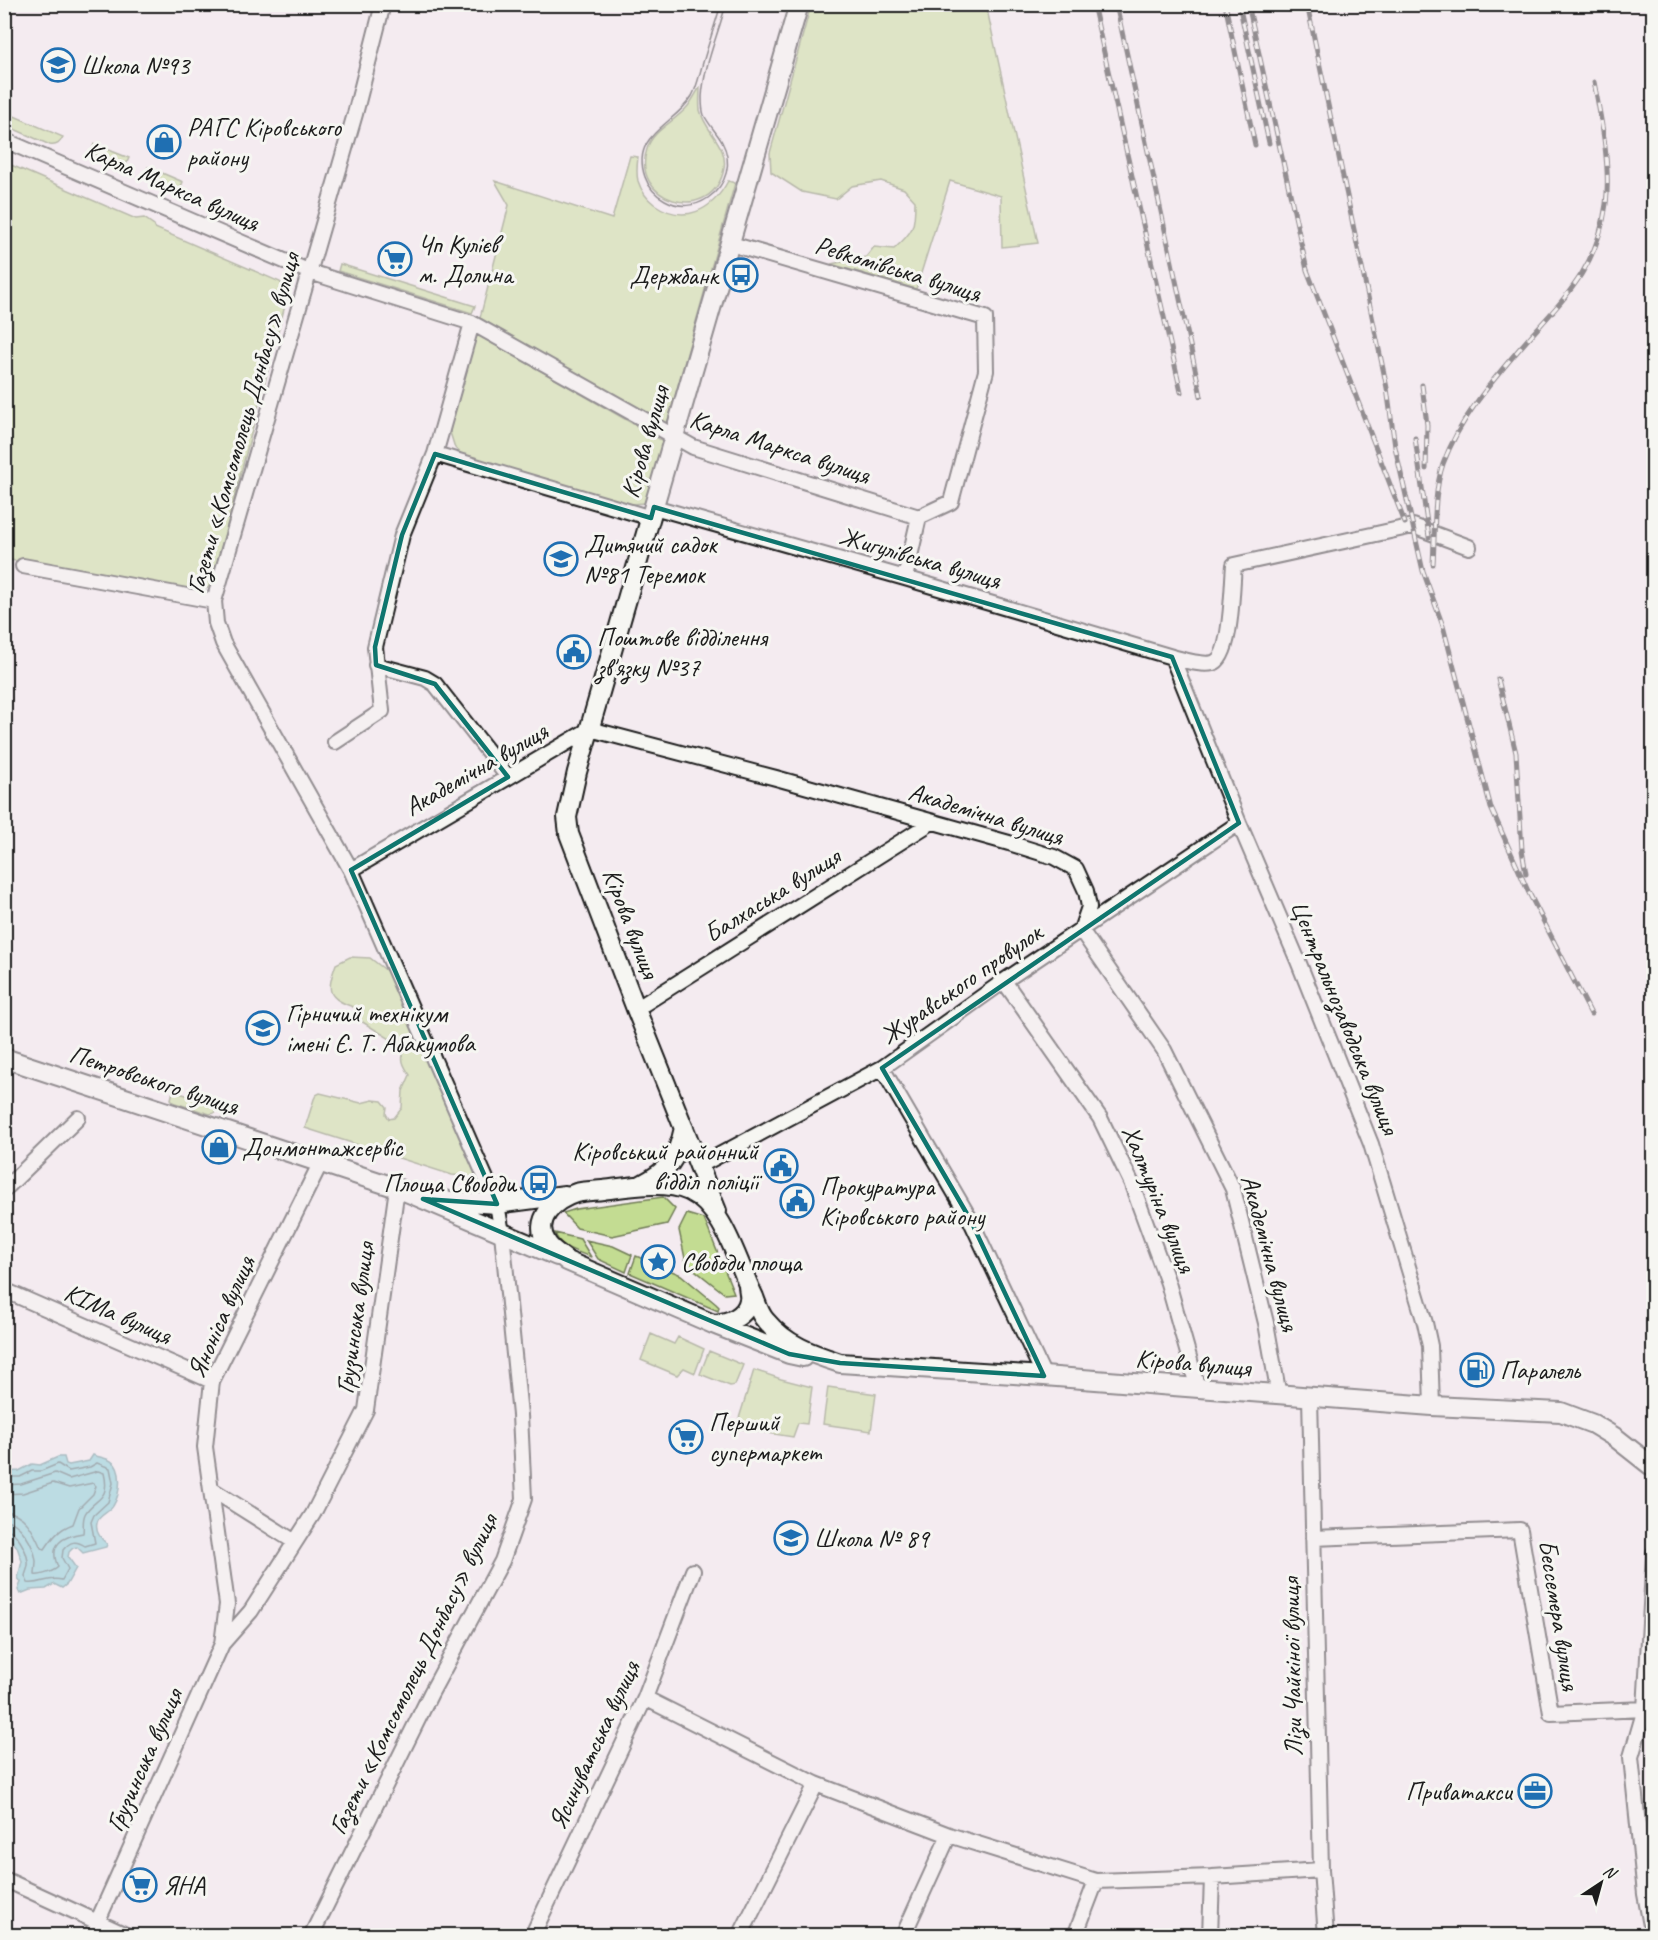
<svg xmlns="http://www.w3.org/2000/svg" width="1658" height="1940" font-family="Caveat,sans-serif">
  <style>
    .green { fill: #c3dc92; stroke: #707c57; stroke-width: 1.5 }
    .water { fill: #79c9d3; stroke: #54848a; stroke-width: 1.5 }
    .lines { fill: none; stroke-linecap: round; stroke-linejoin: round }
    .shore { stroke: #416165; stroke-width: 1.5 }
    .minor-casing { stroke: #1c1c1c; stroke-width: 18 }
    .secondary-casing { stroke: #1c1c1c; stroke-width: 22 }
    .minor { stroke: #f6f6f2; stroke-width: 14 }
    .secondary { stroke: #f6f6f2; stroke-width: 18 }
    .tram { stroke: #1c1c1c; stroke-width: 1.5 }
    .rail-casing { stroke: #1c1c1c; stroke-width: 5 }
    .rail { stroke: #f6f6f2; stroke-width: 3; stroke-dasharray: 9; stroke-linecap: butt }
    .marked { fill: none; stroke: #0f766e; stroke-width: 4.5; stroke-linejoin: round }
    .labels { text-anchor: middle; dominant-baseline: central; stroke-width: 6; stroke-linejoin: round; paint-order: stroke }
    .poi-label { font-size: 26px; fill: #1c1c1c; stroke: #f6f6f2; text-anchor: start }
    .street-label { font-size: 26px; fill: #1c1c1c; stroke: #f6f6f2 }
  </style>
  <rect width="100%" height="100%" fill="#f4ebf0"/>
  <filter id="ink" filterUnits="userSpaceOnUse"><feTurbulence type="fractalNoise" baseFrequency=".0167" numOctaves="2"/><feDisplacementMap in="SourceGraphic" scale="12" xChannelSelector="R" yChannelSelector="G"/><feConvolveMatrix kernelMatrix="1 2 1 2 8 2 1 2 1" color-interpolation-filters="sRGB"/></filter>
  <g filter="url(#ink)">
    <path class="green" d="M811 5H986L1038 243 1002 247 1001 196 950 181 916 289 831 264 866 257 874 247 894 249C914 231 915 227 915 201L904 189 881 181 852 186 836 199 802 192 771 172 770 153Z
      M700 87C700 94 699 103 700 110 705 133 731 146 723 173 708 225 630 201 647 149 653 129 675 122 688 106 692 101 696 93 700 87Z
      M5 112 63 137C60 143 57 146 50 145L5 125Z
      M94 144 129 158 125 167 91 153Z
      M630 156 638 157C637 165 636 173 638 181 641 190 646 198 654 204 684 225 712 211 728 181L735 183 666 428 480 318 509 205 495 181 612 219Z
      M4 162 136 219 144 218 154 225 155 228 280 282 287 290V298L211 586 194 593 5 559Z
      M148 167 183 182 179 191 144 176Z
      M340 264 475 306 472 313 338 271Z
      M475 333 663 441 646 503 630 504 466 458 455 448 449 429Z
      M350 957 370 958 388 972 484 1178 452 1175 305 1128 314 1099 316 1095 320 1093 361 1103 373 1100 382 1101 387 1107 386 1114 389 1119 394 1118 402 1108 403 1091 410 1075C403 1065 400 1059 405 1048L356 1018V1008C327 998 326 992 336 964Z
      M173 1091 218 1105 214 1113 210 1114 175 1103 171 1099Z
      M663 1197 675 1209 667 1224 612 1236 577 1228 563 1213 576 1209Z
      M687 1214 704 1219 734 1293 725 1294 686 1263 679 1230Z
      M555 1233 580 1239 591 1257C578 1252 559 1248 555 1233Z
      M586 1240 613 1246 632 1255 626 1272 598 1259Z
      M636 1256 681 1275 716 1304 719 1307 718 1311 630 1273Z
      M651 1334 674 1344 678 1337 704 1349 695 1373 684 1368 677 1375 641 1360Z
      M709 1351 743 1365 735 1385 730 1386 700 1374Z
      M754 1370 781 1379 812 1387 807 1424 798 1423 793 1437 736 1428Z
      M828 1387 876 1394 871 1431 823 1424Z"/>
    <path class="water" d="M93 1455C98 1457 106 1458 111 1461 124 1469 120 1495 113 1506 109 1513 98 1515 97 1523 95 1531 101 1539 107 1544L106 1547 83 1553 77 1547 73 1548 69 1552 68 1557 76 1568 67 1584 62 1588 54 1584 46 1589 30 1590 20 1594 18 1590 21 1582 18 1578 22 1561 17 1547 5 1531V1472L19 1471 32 1464 40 1465 58 1457H64L66 1464 69 1465 89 1461Z"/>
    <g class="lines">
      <path class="shore" d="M4 1477H20L32 1471H41L58 1464 69 1471 90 1467 97 1463 110 1468 113 1483 108 1502 94 1515 91 1522 95 1543 85 1546C76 1540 70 1541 63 1550L62 1558 68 1569 62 1580C48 1576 42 1585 28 1583L25 1576C26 1571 29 1567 28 1562 27 1551 16 1529 4 1528
        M4 1485 21 1484 55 1473 69 1479 98 1471 104 1473C111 1501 94 1498 85 1514 82 1521 84 1527 83 1533 63 1536 48 1544 58 1567 55 1571 40 1576 35 1575 35 1571 36 1566 36 1561 34 1546 21 1521 4 1520
        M4 1494 23 1493 53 1483 69 1488 93 1483 96 1486 93 1494 79 1508 73 1524C59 1529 53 1537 45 1549L41 1548C34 1532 25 1512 4 1511"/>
      <defs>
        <path id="minor" d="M4 140 310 272 472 323 693 447 919 517
          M731 244 985 318 986 371 951 502 919 517 905 578
          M435 454 651 518
          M654 507 905 578 1172 657C1184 660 1201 666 1213 663 1232 658 1232 584 1234 565L1413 526 1469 547
          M23 566 214 601
          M1172 657 1239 823 1298 961 1371 1144 1425 1323 1430 1346 1432 1406
          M376 665 425 678 435 684 508 777
          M335 742 382 711 375 647 402 535 435 454 472 323
          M351 870 590 729 776 778 1009 843 1054 857 1076 869 1086 891 1089 907 1081 930 1164 1050 1233 1189 1266 1323 1279 1396
          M1004 981 1100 1118 1131 1182 1168 1283 1198 1389
          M636 1009 932 822
          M882 1068 970 1219 1044 1376
          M699 1166 882 1068 1004 981 1239 823
          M4 1190 78 1118
          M4 1290 212 1381
          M1310 1397 1321 1870 1326 1936
          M211 1489 295 1542
          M1313 1538 1520 1530 1551 1713 1645 1709
          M222 1644 227 1604 205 1447 212 1381 321 1162
          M645 1698 816 1784 949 1835 1096 1881 1212 1877 1321 1870
          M4 1879 128 1936
          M91 1936 222 1644 251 1611 313 1514 366 1410 397 1188
          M311 1936 431 1693 502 1561 524 1499 520 1415 502 1233 497 1204 351 870 223 643 216 623 214 601 355 114 383 4
          M532 1936 645 1698 693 1571
          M740 1936 816 1784
          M903 1936 949 1835
          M1075 1936 1096 1881
          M1210 1936 1212 1877
          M1653 1936 1645 1894 1631 1757 1645 1709 1654 1553"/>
        <path id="secondary" d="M4 1058 397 1188 557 1256
          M641 1185C669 1170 677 1160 684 1128
          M437 1200 497 1204 565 1195
          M717 1211 636 1009 569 834 567 817 577 772 799 4
          M748 1285C748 1289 750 1296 749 1300 746 1317 728 1323 713 1324L567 1261C561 1255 551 1250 547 1243 532 1220 554 1200 576 1193 584 1191 594 1191 603 1190 628 1187 665 1180 689 1191 725 1208 737 1263 754 1297 757 1305 760 1315 766 1321 786 1345 812 1354 840 1363L1044 1376 1432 1406 1561 1412 1593 1424 1616 1438 1654 1468
          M713 1324 789 1354 803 1357"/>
      </defs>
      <use href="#minor" class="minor-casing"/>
      <use href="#secondary" class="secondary-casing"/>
      <use href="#minor" class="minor"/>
      <use href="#secondary" class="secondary"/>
      <path class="tram" d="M721 4C715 25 708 45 702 66 699 76 697 87 692 96 675 125 630 134 645 177 649 188 655 195 665 200 679 208 695 207 708 198 727 185 733 162 722 142 717 133 709 125 704 115 702 110 702 103 702 97 704 65 718 35 726 4"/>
      <defs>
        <path id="rail" d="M1093 4 1181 392
          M1116 4 1201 396
          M1225 4 1255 145
          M1239 4 1269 143
          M1248 4 1307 270 1405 523
          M1307 4 1387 388 1395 447 1423 571 1443 626 1491 808 1528 891 1591 1014
          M1422 385 1427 425 1426 469
          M1415 438 1429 537
          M1433 564C1435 534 1433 493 1443 464 1459 420 1491 382 1521 347 1562 300 1597 271 1606 204 1611 167 1601 118 1594 82
          M1498 679 1516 753 1522 850 1526 874"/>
      </defs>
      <use href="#rail" class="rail-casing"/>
      <use href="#rail" class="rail"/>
    </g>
  </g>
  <path d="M0 0H1658V1940H0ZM435 454 651 518 654 507 1172 657 1239 823 882 1068 970 1219 1044 1376 840 1363 789 1354 423 1199 497 1204 351 870 508 777 435 684 376 665 375 647 402 535Z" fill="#f4ebf0" fill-opacity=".55" fill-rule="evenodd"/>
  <path class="marked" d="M435 454 651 518 654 507 1172 657 1239 823 882 1068 970 1219 1044 1376 840 1363 789 1354 423 1199 497 1204 351 870 508 777 435 684 376 665 375 647 402 535Z"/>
  <defs>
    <symbol id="school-ring" viewBox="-11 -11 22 22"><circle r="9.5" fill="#f6f6f2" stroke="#1f6fb2" stroke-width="1.5"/><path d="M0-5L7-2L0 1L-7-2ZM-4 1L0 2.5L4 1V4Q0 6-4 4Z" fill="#1f6fb2"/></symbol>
    <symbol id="shop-ring" viewBox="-11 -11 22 22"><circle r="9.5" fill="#f6f6f2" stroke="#1f6fb2" stroke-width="1.5"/><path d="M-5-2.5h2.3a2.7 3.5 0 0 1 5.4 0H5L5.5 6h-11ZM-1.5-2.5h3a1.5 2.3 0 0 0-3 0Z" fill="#1f6fb2"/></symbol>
    <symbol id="supermarket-ring" viewBox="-11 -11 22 22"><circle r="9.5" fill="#f6f6f2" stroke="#1f6fb2" stroke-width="1.5"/><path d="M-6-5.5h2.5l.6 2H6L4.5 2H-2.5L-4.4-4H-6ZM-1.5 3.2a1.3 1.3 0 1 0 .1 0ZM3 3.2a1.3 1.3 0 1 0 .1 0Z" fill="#1f6fb2"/></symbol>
    <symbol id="bus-ring" viewBox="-11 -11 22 22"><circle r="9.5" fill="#f6f6f2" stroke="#1f6fb2" stroke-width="1.5"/><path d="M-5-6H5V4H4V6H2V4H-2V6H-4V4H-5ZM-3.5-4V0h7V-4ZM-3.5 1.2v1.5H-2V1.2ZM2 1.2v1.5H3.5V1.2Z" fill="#1f6fb2"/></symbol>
    <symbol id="civic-ring" viewBox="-11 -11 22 22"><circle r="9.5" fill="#f6f6f2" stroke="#1f6fb2" stroke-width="1.5"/><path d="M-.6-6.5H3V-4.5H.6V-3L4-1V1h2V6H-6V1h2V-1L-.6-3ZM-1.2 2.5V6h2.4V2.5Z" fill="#1f6fb2"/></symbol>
    <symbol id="university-ring" viewBox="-11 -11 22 22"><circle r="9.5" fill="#f6f6f2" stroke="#1f6fb2" stroke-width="1.5"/><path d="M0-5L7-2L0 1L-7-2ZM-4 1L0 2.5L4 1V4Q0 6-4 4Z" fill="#1f6fb2"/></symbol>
    <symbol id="sight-ring" viewBox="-11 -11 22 22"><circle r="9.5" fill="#f6f6f2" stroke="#1f6fb2" stroke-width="1.5"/><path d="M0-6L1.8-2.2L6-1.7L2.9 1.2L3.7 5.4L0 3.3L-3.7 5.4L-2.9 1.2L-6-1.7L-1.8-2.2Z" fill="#1f6fb2"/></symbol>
    <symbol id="fuel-ring" viewBox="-11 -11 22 22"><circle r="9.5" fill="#f6f6f2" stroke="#1f6fb2" stroke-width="1.5"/><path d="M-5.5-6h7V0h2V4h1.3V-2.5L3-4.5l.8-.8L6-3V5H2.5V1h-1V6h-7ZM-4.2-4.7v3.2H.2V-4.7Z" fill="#1f6fb2"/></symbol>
    <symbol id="office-ring" viewBox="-11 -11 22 22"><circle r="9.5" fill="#f6f6f2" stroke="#1f6fb2" stroke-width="1.5"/><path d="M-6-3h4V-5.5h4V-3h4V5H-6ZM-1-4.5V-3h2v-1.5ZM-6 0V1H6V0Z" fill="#1f6fb2"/></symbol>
  </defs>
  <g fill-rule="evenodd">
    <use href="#school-ring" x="39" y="46" width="38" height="38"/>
    <use href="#shop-ring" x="145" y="123" width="38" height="38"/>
    <use href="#supermarket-ring" x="376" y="240" width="38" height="38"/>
    <use href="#bus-ring" x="722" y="256" width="38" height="38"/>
    <use href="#school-ring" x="542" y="540" width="38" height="38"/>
    <use href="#civic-ring" x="555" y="633" width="38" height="38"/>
    <use href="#university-ring" x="244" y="1009" width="38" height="38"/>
    <use href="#shop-ring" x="200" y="1128" width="38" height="38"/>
    <use href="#civic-ring" x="762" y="1147" width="38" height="38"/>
    <use href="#bus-ring" x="520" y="1164" width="38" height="38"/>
    <use href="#civic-ring" x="778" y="1182" width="38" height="38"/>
    <use href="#sight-ring" x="639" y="1243" width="38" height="38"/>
    <use href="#fuel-ring" x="1458" y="1351" width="38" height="38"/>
    <use href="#supermarket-ring" x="667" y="1418" width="38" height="38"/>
    <use href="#school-ring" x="772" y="1519" width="38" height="38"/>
    <use href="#office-ring" x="1516" y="1772" width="38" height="38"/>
    <use href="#supermarket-ring" x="121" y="1866" width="38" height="38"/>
  </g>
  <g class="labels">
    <g class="poi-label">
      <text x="81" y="65">Школа №93</text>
      <text x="187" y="127">РАГС Кіровського<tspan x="187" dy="30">району</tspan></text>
      <text x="418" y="244">Чп Кулієв<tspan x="418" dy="30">м. Долина</tspan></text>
      <text x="718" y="275" text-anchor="end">Держбанк</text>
      <text x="584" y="544">Дитячий садок<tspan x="584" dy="30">№81 Теремок</tspan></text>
      <text x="597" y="637">Поштове відділення<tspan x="597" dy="30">зв'язку №37</tspan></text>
      <text x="286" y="1013">Гірничий технікум<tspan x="286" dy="30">імені Є. Т. Абакумова</tspan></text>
      <text x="242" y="1147">Донмонтажсервіс</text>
      <text x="758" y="1151" text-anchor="end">Кіровський районний<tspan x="758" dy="30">відділ поліції</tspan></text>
      <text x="516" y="1183" text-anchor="end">Площа Свободи</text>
      <text x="820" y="1186">Прокуратура<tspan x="820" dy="30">Кіровського району</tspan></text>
      <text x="681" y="1262">Свободи площа</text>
      <text x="1500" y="1370">Паралель</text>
      <text x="709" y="1422">Перший<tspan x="709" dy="30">супермаркет</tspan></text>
      <text x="814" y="1538">Школа № 89</text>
      <text x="1512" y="1791" text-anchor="end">Приватакси</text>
      <text x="163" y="1885">ЯНА</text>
    </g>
    <g class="street-label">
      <text transform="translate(172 186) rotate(24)">Карла Маркса вулиця</text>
      <text transform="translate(898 269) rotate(17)">Ревкомівська вулиця</text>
      <text transform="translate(243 423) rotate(-74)">Газети «Комсомолець Донбасу» вулиця</text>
      <text transform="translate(645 442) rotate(-74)">Кірова вулиця</text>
      <text transform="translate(780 447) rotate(18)">Карла Маркса вулиця</text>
      <text transform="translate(920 558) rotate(16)">Жигулівська вулиця</text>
      <text transform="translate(476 769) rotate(-30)">Академічна вулиця</text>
      <text transform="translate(986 814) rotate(17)">Академічна вулиця</text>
      <text transform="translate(772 895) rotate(-32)">Балхаська вулиця</text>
      <text transform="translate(631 923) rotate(69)">Кірова вулиця</text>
      <text transform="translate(961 984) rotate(-35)">Журавського провулок</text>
      <text transform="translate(1345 1017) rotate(68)">Центральнозаводська вулиця</text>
      <text transform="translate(154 1080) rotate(18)">Петровського вулиця</text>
      <text transform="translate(1159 1199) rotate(68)">Халтуріна вулиця</text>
      <text transform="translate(1270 1253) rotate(75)">Академічна вулиця</text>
      <text transform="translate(118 1314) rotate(24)">КІМа вулиця</text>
      <text transform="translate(221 1317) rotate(-66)">Яноніса вулиця</text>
      <text transform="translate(355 1318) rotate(-82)">Грузинська вулиця</text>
      <text transform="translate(1193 1363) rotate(5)">Кірова вулиця</text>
      <text transform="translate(1559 1615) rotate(81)">Бессемера вулиця</text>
      <text transform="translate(1292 1667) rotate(-91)">Лізи Чайкіної вулиця</text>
      <text transform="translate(413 1674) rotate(-64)">Газети «Комсомолець Донбасу» вулиця</text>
      <text transform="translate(594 1745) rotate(-65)">Ясинуватська вулиця</text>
      <text transform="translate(144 1760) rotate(-66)">Грузинська вулиця</text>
    </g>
  </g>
  <rect width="1658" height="1940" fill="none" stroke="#f6f6f2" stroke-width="24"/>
  <rect x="12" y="12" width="1634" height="1916" fill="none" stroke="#1c1c1c" stroke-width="2" filter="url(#ink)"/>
  <g transform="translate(1601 1883) rotate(36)" stroke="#f6f6f2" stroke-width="4.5" paint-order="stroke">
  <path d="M0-4.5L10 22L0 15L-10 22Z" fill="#1c1c1c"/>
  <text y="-9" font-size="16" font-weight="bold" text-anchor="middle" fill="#1c1c1c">N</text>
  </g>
</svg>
